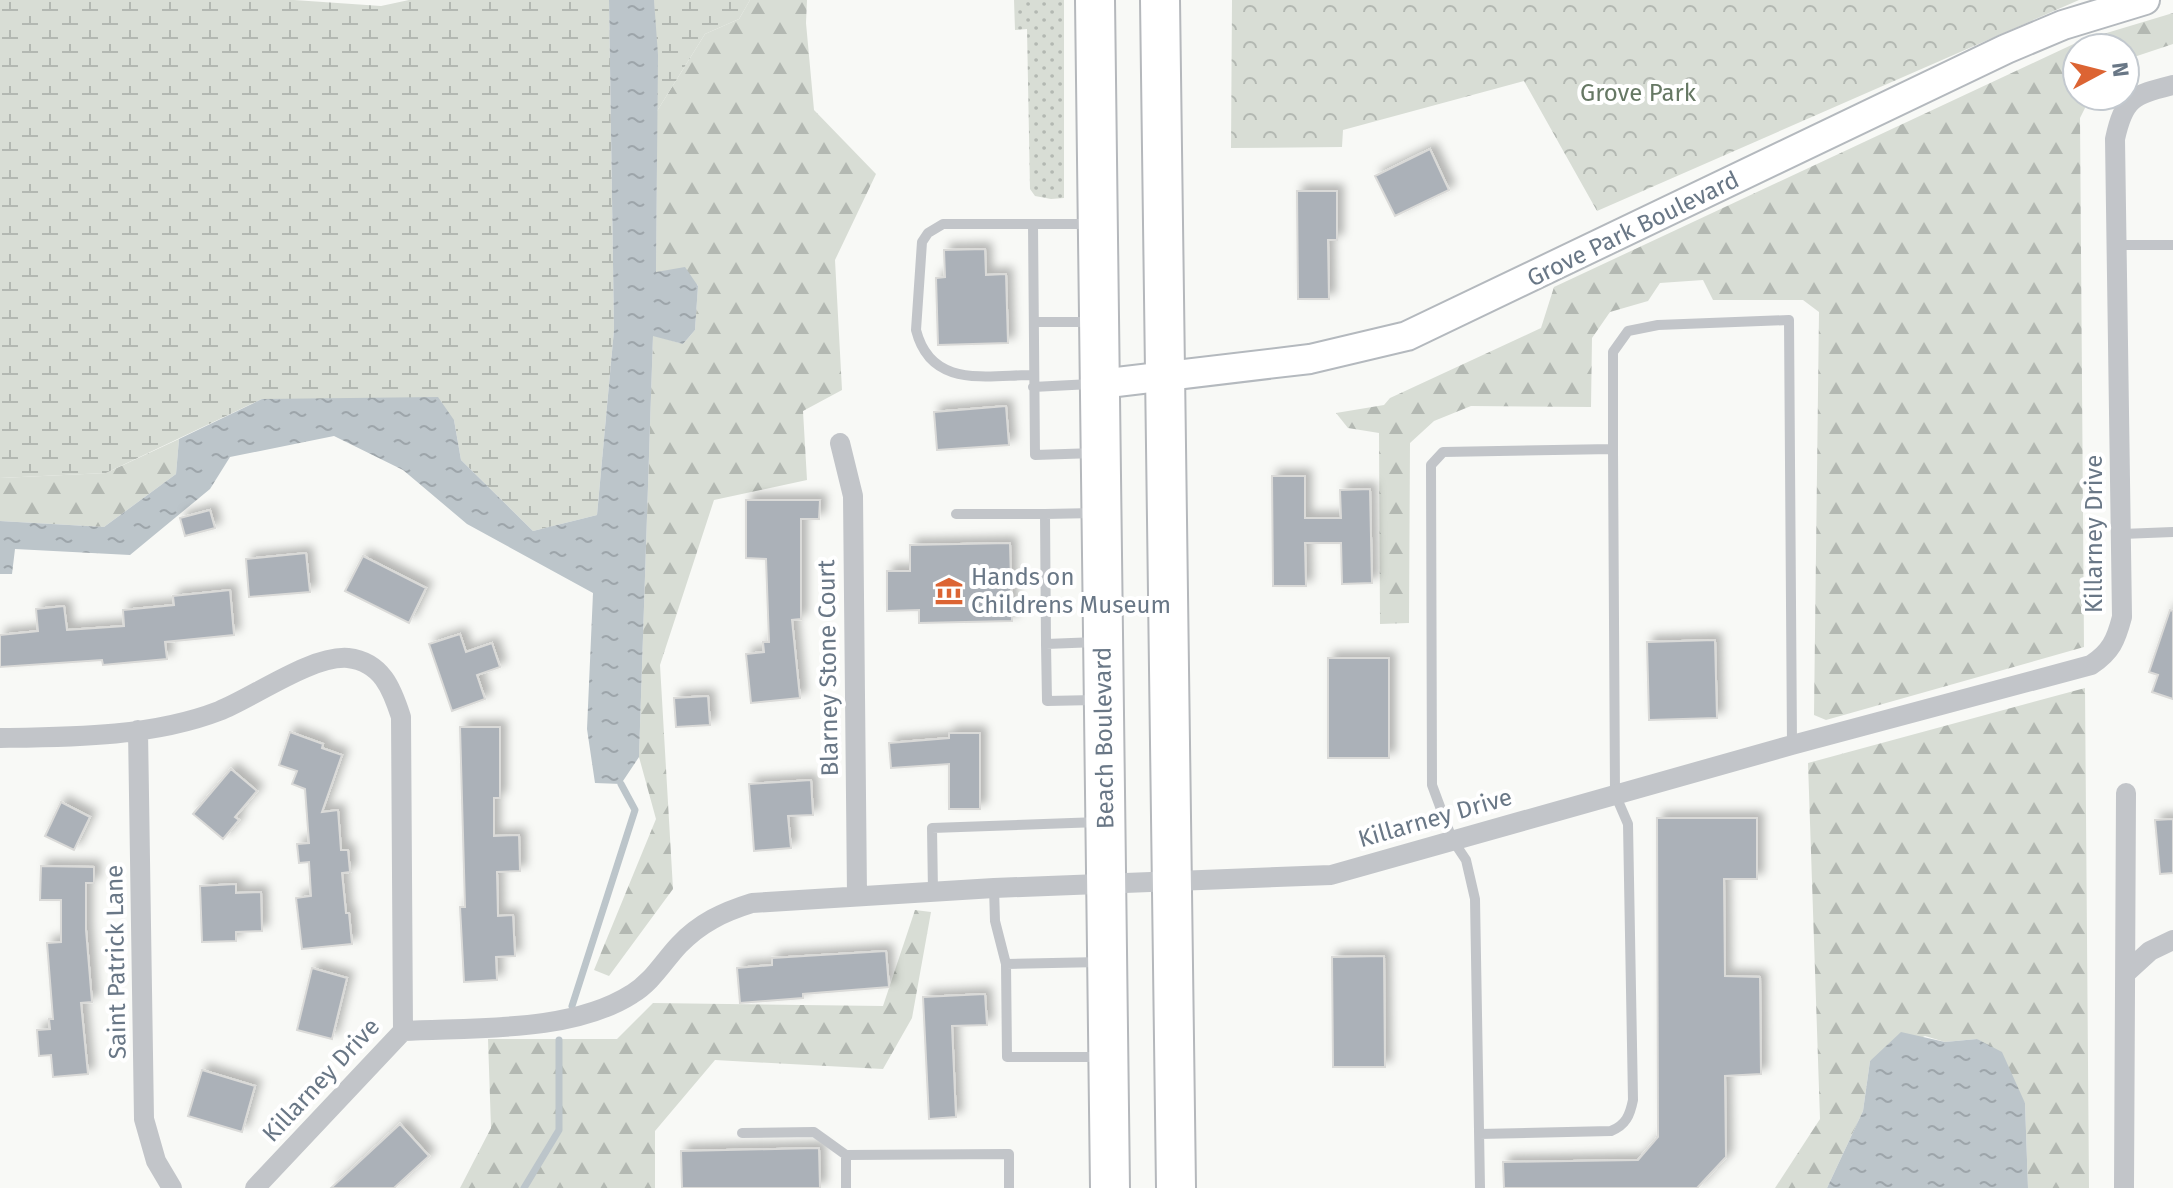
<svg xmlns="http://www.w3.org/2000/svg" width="2173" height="1188" font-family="'Fira Sans',sans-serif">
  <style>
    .grass { fill: url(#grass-dots) }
    .forest { fill: url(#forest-firs) }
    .wetland { fill: url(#wetland-marsh) }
    .park { fill: url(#park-crowns) }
    .water { fill: url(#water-ripples) }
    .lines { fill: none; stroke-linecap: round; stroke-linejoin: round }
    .stream { stroke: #bcc5ca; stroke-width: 7 }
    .building { fill: #abb1b8; stroke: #dadad8; stroke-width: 2; filter: url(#shadow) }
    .secondary-casing { stroke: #b4b9be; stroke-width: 32 }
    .highway-casing { stroke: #b5b8bc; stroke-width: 42 }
    .lane { stroke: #c2c5c9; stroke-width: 10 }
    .street { stroke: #c2c5c9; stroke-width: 20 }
    .secondary { stroke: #fff; stroke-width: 28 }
    .highway { stroke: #fff; stroke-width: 38 }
    .labels { text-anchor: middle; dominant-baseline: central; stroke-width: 8; stroke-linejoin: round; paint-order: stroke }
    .park-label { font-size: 24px; fill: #667864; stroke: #fff }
    .street-label { font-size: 24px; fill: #697786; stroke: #fff }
    .poi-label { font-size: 24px; fill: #697786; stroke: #fff; text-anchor: start }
  </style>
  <defs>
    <pattern id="grass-dots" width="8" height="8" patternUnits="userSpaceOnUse" patternTransform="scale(2)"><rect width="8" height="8" fill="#d8ddd5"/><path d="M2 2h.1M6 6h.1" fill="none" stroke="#b3b8b2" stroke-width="1.8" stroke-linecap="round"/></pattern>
    <pattern id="forest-firs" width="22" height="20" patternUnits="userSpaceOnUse" patternTransform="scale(2)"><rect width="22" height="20" fill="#d8ddd5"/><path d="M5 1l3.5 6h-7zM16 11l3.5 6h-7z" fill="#b3b8b2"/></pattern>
    <pattern id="wetland-marsh" width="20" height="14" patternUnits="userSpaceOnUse" patternTransform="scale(2)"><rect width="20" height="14" fill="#d8ddd5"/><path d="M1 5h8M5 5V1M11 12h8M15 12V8" fill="none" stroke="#b3b8b2"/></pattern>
    <pattern id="park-crowns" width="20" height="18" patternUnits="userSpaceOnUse" patternTransform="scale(2)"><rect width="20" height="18" fill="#d8ddd5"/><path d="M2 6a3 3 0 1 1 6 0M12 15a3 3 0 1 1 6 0" fill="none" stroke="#b3b8b2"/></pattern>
    <pattern id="water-ripples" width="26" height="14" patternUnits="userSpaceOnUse" patternTransform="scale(2)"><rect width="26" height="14" fill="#bcc5ca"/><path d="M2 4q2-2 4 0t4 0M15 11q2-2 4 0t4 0" fill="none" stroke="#9da5aa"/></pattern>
    <filter id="shadow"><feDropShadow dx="6" dy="-6" stdDeviation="4" flood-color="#0004"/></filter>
  </defs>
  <rect width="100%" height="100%" fill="#f8f9f6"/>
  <path class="grass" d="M1014 0H1064V198L1051 199 1035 196 1030 189 1027 29 1015 30Z"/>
  <path class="forest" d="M750 0H807L806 23 814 110 876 174 835 260 842 390 803 411 807 480 714 500 660 665 673 889 609 976 594 970 656 819 639 757 653 335 683 344 695 330 698 285 656 273 657 111 705 34 739 19Z
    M2173 13V44L2125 60V48H2077V96H2091L2080 118 2084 647 1826 720 1814 715 1819 312 1803 300H1713L1703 280 1660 283 1648 301 1610 312 1592 338 1591 407 1471 406 1434 421 1410 443 1409 623 1380 624 1379 433 1348 428 1336 413 1384 405 1390 398 1541 328 1554 287 2080 41Z
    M179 439 176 474 104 527 0 521V478L106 473Z
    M2085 688 2089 1188H2028L2025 1103 1977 1039 1945 1042 1925 1036 1870 1061 1863 1111 1827 1188H1775L1820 1119 1808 763Z
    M915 910 931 912 912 1018 883 1069 715 1060 655 1131V1188H460L491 1128 488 1039H617L653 1003 883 1006Z"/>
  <path class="wetland" d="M0 0H294L381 6 409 0H609L614 330 597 515 533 531 461 460 454 420 262 399 106 473 0 478Z
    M654 0H750L739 19 705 34 657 111Z"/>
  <path class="park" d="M1232 0H2079L1597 211 1524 81 1343 130 1342 147 1231 148Z"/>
  <path class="water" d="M609 0H654L658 55 656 272 685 267 698 286 695 330 683 344 653 336 639 757 621 784 595 783 587 729 593 593 467 524 403 470 334 436 230 457 210 489 130 555 15 549 12 574H0V521L104 527 176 474 179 439 262 399 438 397 454 420 461 460 533 531 597 515 614 330Z
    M1901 1032 1945 1042 1977 1039 2002 1052 2025 1103 2028 1188H1827L1863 1111 1870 1061Z"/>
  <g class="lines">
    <path class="stream" d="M572 1006 635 810 621 784
      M524 1188 559 1130V1040"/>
  </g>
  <path class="building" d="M1430 149 1449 190 1395 216 1375 176Z
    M1297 191H1337V240H1328L1329 299H1298Z
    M985 249 986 275 1006 274 1008 343 938 345 936 278 945 277 944 250Z
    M1006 406 1009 445 937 450 934 412Z
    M1272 476H1305V518H1341L1340 490 1370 489 1372 583 1342 584 1341 543H1305L1306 586H1273Z
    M746 500H820L819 519H801V619L792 620 800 698 751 703 746 654 764 652 763 642H769L766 559 746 558Z
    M210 510 215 528 185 536 180 518Z
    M1010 543 1012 621 919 623V610L887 611V571H910V545Z
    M306 553 310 592 249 597 246 559Z
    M363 556 426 588 409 623 345 591Z
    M230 590 234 635 165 642 167 659 103 665 102 660 0 667V635L38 631 36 609 64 606 67 630 124 626 123 610 174 605 173 596Z
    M2170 610 2173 611V699L2152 692 2158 675 2149 672Z
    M460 634 466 652 492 643 500 667 477 675 485 699 452 711 429 644Z
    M1715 640 1717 718 1649 720 1647 642Z
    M1328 658H1389V758H1328Z
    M708 696 710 725 676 727 674 698Z
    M460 727H500V798H494V836L519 835 520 871 497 872 498 916 513 915 515 956 496 957 497 980 464 982 460 907H465Z
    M290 732 323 744 322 748 342 755 322 812 338 810 341 850H348L350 872 342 873 346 913H349L352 944 302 949 296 898 311 896 309 862 299 863 297 844 309 843 305 789 292 784 297 771 279 765Z
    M949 733H980V809H949V764L891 768 889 743 949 738Z
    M231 769 257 791 235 817 239 820 223 839 193 814Z
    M811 780 813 815 788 816 791 848 754 851 749 784Z
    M61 802 90 817 74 850 45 836Z
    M1657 818H1757V879H1724L1725 976 1760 977 1761 1074 1725 1076 1726 1157 1697 1188H1504L1503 1162 1638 1160 1658 1137Z
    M2173 819V873L2160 874 2155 820Z
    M41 866 94 867V883H86V930L92 1002 81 1003 88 1074 53 1077 51 1055 39 1056 37 1030 50 1029 49 1019H53L47 943 61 942V900H40Z
    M236 884V893L261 892 262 931 236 932V941L202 942 200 886Z
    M886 951 889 987 803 994V998L740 1003 737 968 772 965V958Z
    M1384 956 1385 1067H1333L1332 957Z
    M312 968 347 978 332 1039 297 1030Z
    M985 994 987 1025 952 1026 956 1117 929 1119 923 997Z
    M202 1070 255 1086 242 1132 188 1116Z
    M400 1124 429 1156 394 1188H331Z
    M819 1148 820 1188H682L681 1151Z"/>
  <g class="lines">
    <defs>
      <path id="secondary" d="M1100 384 1310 359 1407 336 2006 49 2063 25 2145 0"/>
      <path id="highway" d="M1095 0 1110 1188
        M1160 0 1176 1188"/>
    </defs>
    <use href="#secondary" class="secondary-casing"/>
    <use href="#highway" class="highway-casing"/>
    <path class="lane" d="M1033 225 1035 455 1095 453
      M2117 245H2173
      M1034 322H1092
      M1033 375C986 375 931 389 916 330L922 242 928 233 943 224H1092
      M1033 387 1091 384
      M956 514H1045
      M2122 534 2173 532
      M1046 644 1045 514 1095 513
      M1095 700 1047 701 1046 644 1097 642
      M994 888 995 921 1006 964
      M933 892 932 828 1099 822
      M1101 962 1006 964 1007 1057H1102
      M742 1133 814 1132 846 1155V1188
      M1479 1134 1611 1131C1626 1125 1630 1115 1633 1100L1628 824 1615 794 1613 449
      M846 1155 1009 1154V1188
      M1480 1188 1475 899 1466 860 1452 839 1432 785 1431 465 1443 452 1613 449V352L1628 331 1658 325 1789 320 1792 745"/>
    <path class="street" d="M840 443 853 496 857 895
      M138 730 144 1119 156 1161 172 1188
      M0 738C70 737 152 737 219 711 254 697 312 655 348 658 382 662 392 689 401 717L403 1031
      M2127 972 2150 951 2173 940
      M255 1188 403 1031C475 1027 571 1033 632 994 652 982 663 962 679 945 700 923 723 912 752 903L994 888 1331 875 1792 745 2091 665C2111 652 2116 640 2122 617L2115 139C2124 97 2134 95 2173 85
      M2124 1188 2126 793"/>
    <use href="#secondary" class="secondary"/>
    <use href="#highway" class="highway"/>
  </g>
  <defs>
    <symbol id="museum-bare" viewBox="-9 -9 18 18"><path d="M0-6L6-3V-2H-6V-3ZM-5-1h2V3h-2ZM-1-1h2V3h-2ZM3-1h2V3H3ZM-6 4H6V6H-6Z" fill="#dc6433" stroke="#fff" stroke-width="2.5" paint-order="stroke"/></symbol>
  </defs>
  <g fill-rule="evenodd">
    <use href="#museum-bare" x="929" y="571" width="40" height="40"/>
  </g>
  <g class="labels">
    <g class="park-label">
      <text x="1638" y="93">Grove Park</text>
    </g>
    <g class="street-label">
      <text transform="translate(1633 229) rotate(-26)">Grove Park Boulevard</text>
      <text transform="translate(2094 534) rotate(-90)">Killarney Drive</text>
      <text transform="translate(828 668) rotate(-91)">Blarney Stone Court</text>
      <text transform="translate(1104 738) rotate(-91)">Beach Boulevard</text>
      <text transform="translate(1435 818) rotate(-16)">Killarney Drive</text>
      <text transform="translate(116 962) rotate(-91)">Saint Patrick Lane</text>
      <text transform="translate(321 1080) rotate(-47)">Killarney Drive</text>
    </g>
    <g class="poi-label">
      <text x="971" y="577">Hands on<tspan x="971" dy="28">Childrens Museum</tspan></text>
    </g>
  </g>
  <g transform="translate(2101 72) rotate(83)"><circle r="38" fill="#ffffff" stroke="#c3c9cf" stroke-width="2"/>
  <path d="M0-6L14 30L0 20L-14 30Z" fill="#dc6433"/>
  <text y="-12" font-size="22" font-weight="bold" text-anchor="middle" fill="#697786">N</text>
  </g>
</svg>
